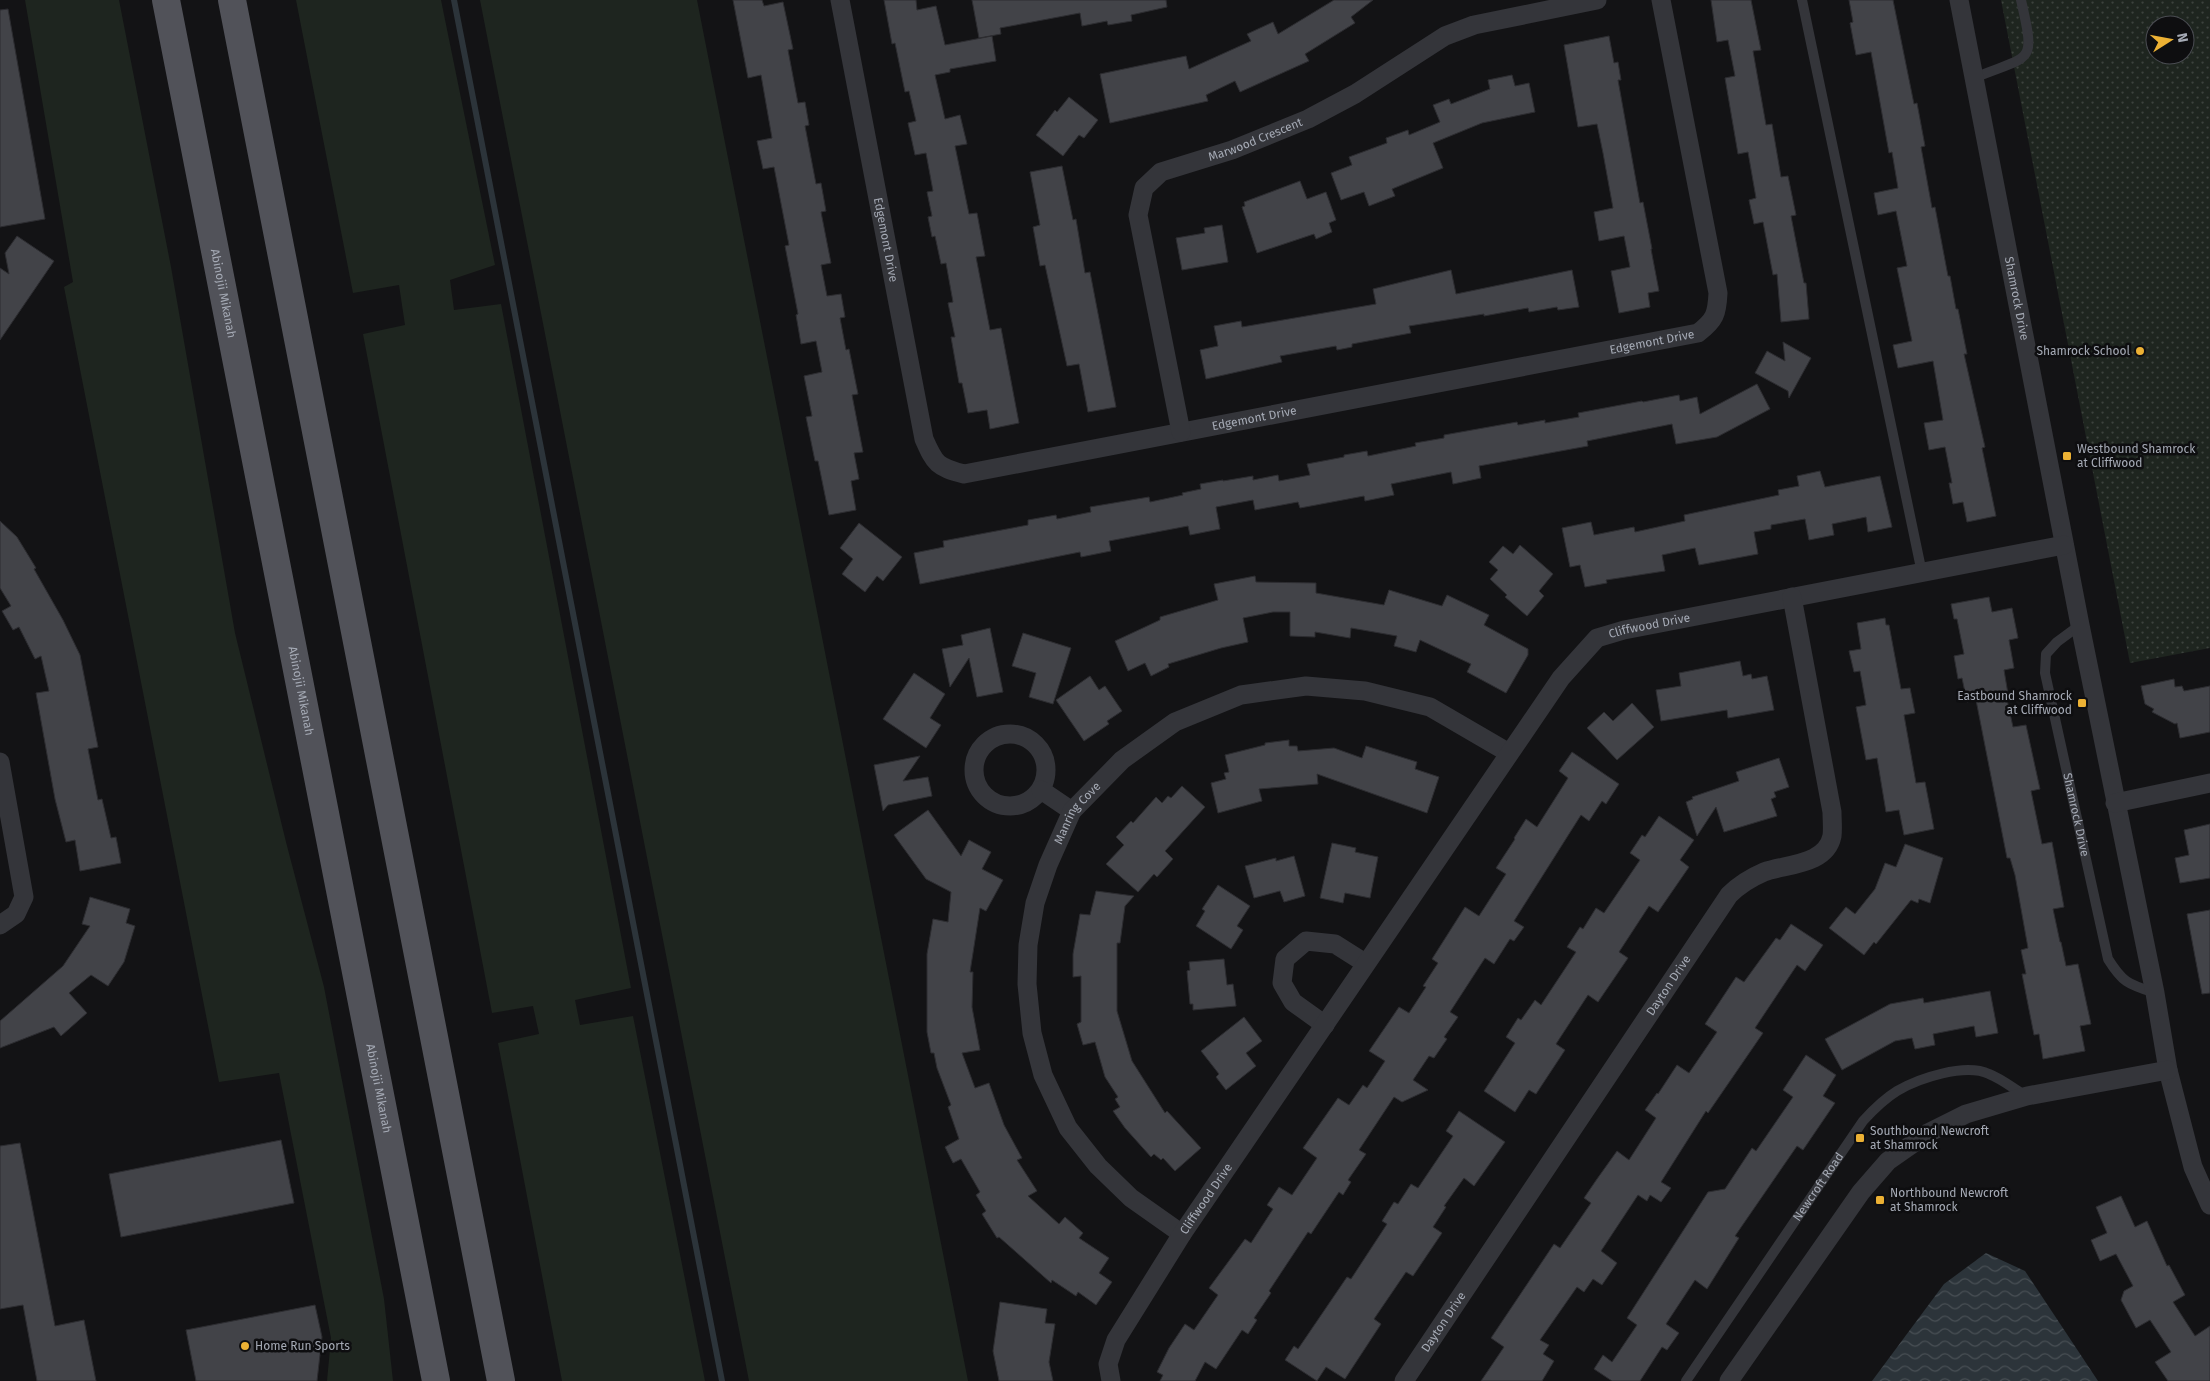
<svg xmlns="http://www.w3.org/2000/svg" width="2210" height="1381" font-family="'Fira Sans',sans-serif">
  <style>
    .green { fill: #1e251f }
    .park { fill: url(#park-dots); fill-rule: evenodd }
    .water { fill: url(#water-waves) }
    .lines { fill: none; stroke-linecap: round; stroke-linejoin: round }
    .stream { stroke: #2c343a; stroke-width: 6 }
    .building { fill: #424348; stroke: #2d2d31 }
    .service { stroke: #34353a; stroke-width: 10 }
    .minor { stroke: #34353a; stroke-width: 19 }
    .primary { stroke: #515259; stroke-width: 28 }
    .poi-dot { fill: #ecb134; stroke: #0e0e10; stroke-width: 2 }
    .labels { text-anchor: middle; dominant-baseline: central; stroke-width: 5; stroke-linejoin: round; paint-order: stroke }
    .street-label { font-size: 12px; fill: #a5aab5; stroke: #0e0e10 }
    .poi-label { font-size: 12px; fill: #a5aab5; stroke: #0e0e10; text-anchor: start }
  </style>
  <defs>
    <pattern id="park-dots" width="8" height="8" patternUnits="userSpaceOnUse" patternTransform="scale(1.25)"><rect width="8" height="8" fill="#1e251f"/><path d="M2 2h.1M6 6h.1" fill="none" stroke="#3c423d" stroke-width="1.8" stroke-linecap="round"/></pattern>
    <pattern id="water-waves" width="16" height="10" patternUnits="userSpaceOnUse" patternTransform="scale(1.25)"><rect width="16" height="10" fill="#2c343a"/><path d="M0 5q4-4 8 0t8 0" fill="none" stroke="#484f54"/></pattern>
  </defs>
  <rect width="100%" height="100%" fill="#131315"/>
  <path class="green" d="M25 0H119L171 267 235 633 286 842 324 987 384 1299 393 1381H327L331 1338 279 1073 219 1082 64 287 73 282Z
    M296 0H441L495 265 450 280 454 310 501 304 631 988 575 1000 580 1025 633 1016 705 1381H562L498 1043 539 1034 533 1006 492 1013 363 334 405 325 399 285 353 293Z
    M480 0H697L968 1381H749Z"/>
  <path class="park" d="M2001 0H2210V648L2130 663ZM2155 25H2185V55H2155Z"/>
  <path class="water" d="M1986 1253 2025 1271 2098 1381H1872L1944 1284Z"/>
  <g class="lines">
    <path class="stream" d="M454 0 722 1381"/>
  </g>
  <path class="building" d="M733 0H762L764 6 783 2 793 49 788 50 798 103 805 102 809 125 805 126 816 184 821 183 826 211 821 212 831 263 821 265 827 296 841 294 845 317 840 318 846 350 849 349 858 394 852 395 863 452 854 453 859 479 851 481 856 510 829 515 818 461H815L806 417 812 416 804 376 822 372 816 341 801 344 796 315 798 314 785 246 789 245 774 167 763 169 757 141 772 138 761 75 748 78Z
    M884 0H916L917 10 936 6 945 45 992 36 996 61 950 69V72L935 75 945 119 960 115 967 144 955 146 969 214 977 213 985 256 976 257 990 330 1001 328 1019 423 990 429 987 410 968 413 962 383H959L951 337H955L948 303 953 302 946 263 941 264 935 236 932 237 928 217 932 216 927 192 933 191 926 153 915 155 908 123 916 121 909 91 905 92 895 43 892 44Z
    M972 0H1166L1167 7 1131 15 1132 21 1108 25 1107 21 1082 26 1080 13 1000 28 1001 34 979 38Z
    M1334 0H1373L1351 17 1355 23 1305 54 1309 61 1240 92 1235 81 1206 95 1208 101 1110 123 1100 74 1186 56 1189 69 1251 41 1247 34 1273 22 1278 34Z
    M1711 0H1751L1761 50 1753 51 1766 125 1772 124 1781 177 1788 176 1796 215 1791 216 1804 283H1806L1809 319 1781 322 1777 274 1773 275 1763 222 1754 224 1749 200 1756 198 1748 152 1738 154 1725 78 1735 76 1728 40 1717 42Z
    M1849 0H1893L1914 104 1917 103 1925 146 1921 147 1932 208 1935 207 1948 276H1950L1956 309H1958L1967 354H1964L1985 447 1982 448 1996 516 1967 522 1963 502 1953 504 1949 483H1952L1945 447 1929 450 1924 423 1943 420 1933 361 1898 368 1893 345 1912 341 1897 268 1907 266 1896 211 1878 215 1874 193 1898 188 1892 152 1889 153 1871 52 1856 55 1850 23 1853 22Z
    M8 9 45 219 0 227V10Z
    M1609 36 1614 63 1618 62 1621 80H1618L1640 203 1643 202 1652 249H1651L1659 291 1648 293 1650 307 1619 313 1611 271 1630 267 1624 236 1599 241 1594 212 1613 208 1603 153 1597 124 1578 127 1564 45Z
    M1512 75 1515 86 1529 83 1535 112 1482 123 1433 143 1443 168 1392 189 1395 196 1369 206 1364 192 1341 200 1331 173 1352 165 1349 157 1387 143 1386 138 1408 130 1409 135 1440 122 1433 105 1449 99 1451 104 1490 89 1488 80Z
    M1069 97 1098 120 1084 138 1079 135 1063 156 1036 135 1055 110 1057 112Z
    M1062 166 1073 220 1076 219 1085 273 1090 272 1116 407 1088 412 1079 364 1067 366 1045 265 1040 266 1033 227 1040 225 1030 172Z
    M1300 181 1307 199 1326 192 1336 220 1329 223 1332 232 1316 239 1314 234 1257 253 1242 207 1245 206 1244 202Z
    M1222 225 1228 262 1182 270 1176 238 1205 233 1204 228Z
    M17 236 54 261 0 340V268L9 274 5 253Z
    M1451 270 1456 294 1572 270 1579 307 1558 310 1557 307 1529 312 1528 308 1484 316V314L1409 326 1411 333 1352 344V347L1337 350 1336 346 1280 356 1282 362 1206 379 1200 350 1218 346 1214 326 1241 321 1242 327 1376 304 1373 289Z
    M1783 342 1811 358 1789 398 1788 391 1755 373 1767 351 1785 361Z
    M1757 384 1770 409 1717 437 1676 444 1672 424 1587 441 1588 446 1479 466 1481 478 1453 484 1451 472 1391 484 1394 495 1365 501 1364 496 1300 508 1298 502 1255 510 1253 500 1216 507 1220 529 1190 535 1188 526 1109 541 1111 551 1081 557 1080 552 920 584 914 553 944 547 943 541 1028 525V520L1056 515 1057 519 1091 512 1090 507 1149 497 1150 502 1183 495 1182 493 1201 489 1200 484 1223 480V481L1253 476V480L1278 475 1279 481 1310 475 1307 464 1344 457V455L1367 451 1368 456 1416 446 1415 443 1444 438V435L1517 422 1518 425 1545 420V423L1579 417 1578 413 1642 401 1643 402 1679 395 1680 401 1697 397 1700 414Z
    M1820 471 1825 487 1880 476 1892 527 1868 532 1866 517 1832 524 1834 535 1809 540 1805 519 1771 525V529L1754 532 1758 554 1699 565 1695 548 1662 555 1665 571 1606 580 1607 583 1585 587 1580 565 1570 567 1562 528 1591 522 1594 535 1634 527 1635 532 1685 521 1684 515 1779 495 1778 490 1799 486 1797 476Z
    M0 521 17 537 36 568 34 569 63 620 80 655 98 747 88 749 98 800 102 799 111 838 116 837 121 863 80 871 75 840 66 842 55 799 36 693 49 691 41 656 35 659 19 627 13 630 2 611 11 606 0 588Z
    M859 523 902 557 883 581 877 576 865 592 842 574 853 559 840 548Z
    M1520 545 1553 574 1539 591 1544 596 1527 616 1505 597 1507 595 1490 579 1498 570 1489 562 1503 546 1513 554Z
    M1255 576 1256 582 1316 583V593L1384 605 1389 590 1442 606 1447 595 1489 615 1484 625 1528 649V655L1506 693 1467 672 1471 664 1420 640 1416 652 1394 646 1397 636 1351 628 1350 638 1315 632V637L1290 636V612H1273L1243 618 1248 642 1221 648 1168 664 1169 667 1151 676 1145 663 1128 671 1115 641 1160 620V617L1218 600 1214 584Z
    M1989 597 1992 612 2012 608 2018 638 2009 640 2014 668 2004 670 2008 694 2006 695 2013 727 2026 725 2040 789 2031 791 2042 844 2052 842 2064 907 2053 909 2060 942H2061L2066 966 2078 964 2091 1024 2080 1026 2085 1051 2043 1059 2039 1034 2034 1035 2022 974H2026L2021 950 2028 948 2015 875 2010 858H2007L1976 700 1967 702 1962 678 1958 679 1954 656 1964 654 1957 619H1954L1951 604Z
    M1885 618 1886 625H1889L1901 689 1910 688 1915 713 1904 715 1916 783 1925 782 1934 829 1904 835 1899 810 1886 812 1877 758 1866 760 1856 707 1866 705 1860 671 1854 672 1849 651 1861 649 1857 623Z
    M990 628 1003 692 977 697 969 658 950 687 942 649 963 645 961 635Z
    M1023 633 1071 648 1053 704 1029 697 1036 673 1012 666Z
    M1740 661 1743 676 1751 674 1752 679 1767 676 1774 710 1728 718 1727 710 1661 721 1656 690 1681 686 1679 673Z
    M914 673 945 694 930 718 941 725 926 748 883 719Z
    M1090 676 1099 690 1105 686 1122 711 1107 721 1109 724 1084 741 1056 700Z
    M2174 679 2175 687 2182 686 2184 691 2210 686V732L2180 738 2177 723 2175 724 2152 712 2154 709 2145 704 2141 686Z
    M1632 703 1654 727 1617 760 1587 728 1604 712 1613 721Z
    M1289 740V746H1297L1298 751 1334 748 1362 758 1366 746 1417 762 1415 769 1439 777 1427 813 1317 774 1318 784 1259 789 1262 801 1218 813 1211 783 1226 779 1224 773 1229 772 1225 755 1265 745V743Z
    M1572 752 1619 784 1606 804 1602 801 1589 821 1581 815 1514 921 1524 927 1514 941 1510 939 1494 964 1485 958 1450 1012 1458 1017 1444 1037 1447 1039 1434 1058 1429 1056 1413 1080 1428 1090 1402 1102 1394 1097 1359 1150 1366 1154 1348 1180 1351 1182 1343 1195 1339 1192 1311 1234 1308 1232 1269 1291 1271 1293 1254 1318 1257 1320 1248 1334 1242 1330 1216 1369 1205 1362 1195 1381H1160L1163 1375 1157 1372 1169 1348 1185 1324 1194 1330 1218 1295 1209 1288 1245 1239 1251 1243 1273 1209 1267 1205 1279 1187 1292 1195 1317 1158 1303 1148 1338 1098 1349 1105 1363 1085 1367 1088 1385 1061 1369 1051 1399 1007 1409 1013 1426 987 1423 986 1438 963 1432 959 1465 907 1479 916 1506 874 1496 868 1515 839 1514 838 1526 819 1537 827 1568 778 1559 771Z
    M920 756 903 781 928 777 932 796 888 805 883 811 874 765Z
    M1779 758 1789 787 1774 792 1776 797 1771 799 1777 816 1724 832 1716 807 1697 836 1686 802 1693 799 1692 797 1739 781 1736 772Z
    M1182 786 1205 807 1165 851 1173 859 1157 877 1154 874 1138 892 1106 864 1124 845 1116 837 1131 821 1133 823 1156 797 1162 803 1168 796 1171 798Z
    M928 810 961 856 969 840 991 852 982 869 1003 880 986 911 980 908 970 972H973L972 1007 980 1050 962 1053 975 1088 989 1083 1004 1125 1022 1158 1017 1160 1037 1191 1028 1196 1059 1224 1065 1217 1083 1233 1079 1238 1109 1258 1099 1273 1112 1282 1096 1305 1078 1292 1076 1296 1052 1280 1051 1283 999 1237 997 1238 982 1214 986 1211 976 1195 980 1192 961 1159 953 1163 945 1147 959 1139 948 1107 951 1105 937 1068 934 1053H931L927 1032V954L933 919 948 922 951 892 926 879 894 835Z
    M1659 816 1694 840 1680 860 1689 867 1658 912 1649 906 1619 952 1628 958 1598 1002 1588 995 1556 1044 1565 1050 1536 1094 1529 1090 1515 1112 1484 1091 1515 1043 1506 1037 1518 1018 1521 1020 1535 1000 1541 1005 1576 952 1567 947 1580 927 1583 929 1596 908 1604 913 1640 860 1630 853 1642 835 1645 837Z
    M2210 824V878L2180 883 2175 858 2189 855 2184 830Z
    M1332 843 1356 848 1355 852 1378 857 1370 898 1345 893 1343 903 1320 898Z
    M1905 844 1943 858 1930 903 1919 899 1918 903 1911 900 1876 944 1874 942 1864 955 1829 928 1846 907 1855 914 1875 889 1885 863 1896 867Z
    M1294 856 1305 896 1284 902 1280 891 1254 898 1245 866 1276 858V861Z
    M1218 885 1250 906 1237 926 1243 930 1231 949 1196 926 1205 911 1202 909Z
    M1096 891 1134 896 1125 906 1120 943H1117V1011L1132 1061 1165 1113 1167 1111 1201 1148 1175 1171 1163 1158 1161 1160 1154 1154 1151 1157 1125 1128 1113 1111 1120 1107 1115 1099 1118 1097 1105 1077 1095 1042 1083 1045 1077 1024 1081 1022V976L1073 977V954L1080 914 1090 915Z
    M90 897 130 909 126 923 135 926 124 962 108 986 91 975 69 993 87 1013 61 1036 54 1027 0 1048V1021L63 966 90 926 82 924Z
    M2210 910V993L2202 994 2187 914Z
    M1791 924 1823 945 1805 971 1797 965 1755 1028 1763 1033 1708 1113 1706 1111 1661 1182 1671 1188 1661 1202 1650 1195 1647 1201 1638 1195 1601 1251 1617 1263 1602 1285 1593 1279 1584 1292 1577 1287 1540 1340 1549 1345 1543 1354 1554 1361 1542 1381H1481L1504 1347 1491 1338 1554 1244 1560 1248 1591 1203 1584 1198 1597 1179 1617 1151 1629 1160 1656 1118 1645 1110 1657 1093 1658 1094 1677 1065 1689 1073 1717 1032 1705 1024 1736 977 1744 982 1776 938 1780 940Z
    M1224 959 1227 985 1233 984 1236 1006 1193 1010V1004H1190L1187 971 1190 970 1189 962Z
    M1990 991 1998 1033 1976 1037 1974 1026 1933 1034 1935 1045 1915 1049 1912 1038 1895 1041 1842 1070 1825 1039 1890 1004 1923 998 1924 1003Z
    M1244 1017 1262 1041 1246 1053 1256 1066 1226 1090 1216 1077 1219 1074 1201 1051Z
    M1806 1055 1836 1075 1823 1096 1835 1103 1803 1150 1797 1146 1735 1236 1739 1238 1707 1289 1695 1280 1666 1324 1679 1333 1667 1350 1662 1347 1640 1381H1612L1594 1369 1603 1355 1612 1362 1637 1325 1627 1318 1708 1192 1725 1189 1752 1148 1756 1151 1793 1097 1783 1090Z
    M1459 1111 1505 1142 1474 1186 1464 1178 1444 1206 1446 1207 1433 1227 1442 1233 1413 1276 1406 1272 1374 1319 1381 1324 1345 1379 1326 1367 1317 1381 1285 1360 1294 1346 1298 1349 1347 1277 1351 1279 1387 1224 1382 1221 1394 1202 1398 1204 1411 1184 1418 1188 1453 1136 1446 1131Z
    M281 1140 294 1203 121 1237 109 1174Z
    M20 1143 55 1326 84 1320 96 1381H37L23 1305 0 1309V1146Z
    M2121 1196 2135 1227 2147 1221 2167 1266 2169 1265 2185 1295 2173 1302 2195 1336 2210 1326V1381H2168L2155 1362 2171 1352 2150 1320 2136 1328 2121 1300 2124 1291 2133 1286 2116 1254 2100 1261 2091 1240 2107 1233 2096 1207Z
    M1000 1302 1047 1309 1045 1323 1055 1324 1049 1362 1053 1381H999L993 1351Z
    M315 1305 322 1337 317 1381H196L186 1330Z"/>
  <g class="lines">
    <g class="service">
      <path d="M1802 0 1922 573"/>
      <path d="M1974 78C2032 54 2036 66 2021 0"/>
      <path id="s1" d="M2080 625 2057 642 2046 654 2045 673 2108 959C2123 983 2128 984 2155 993"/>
      <path id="s2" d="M1686 1381 1863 1121C1873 1110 1884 1099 1897 1091 1919 1078 1965 1063 1989 1074 2002 1079 2014 1089 2026 1096"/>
    </g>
    <g class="minor">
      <path id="s3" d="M840 0 924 439C935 464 937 467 964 474L1698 333C1715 320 1717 314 1718 293L1661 0"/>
      <path id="s4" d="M1959 0 2080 625 2155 993 2168 1070 2193 1167 2210 1205"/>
      <path id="s5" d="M1181 432 1138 215 1144 188 1161 172 1232 150 1308 119 1355 94 1445 36 1474 25 1597 0"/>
      <circle cx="1010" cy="770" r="36"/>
      <path d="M0 762 24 897 16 914 0 925"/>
      <path d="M1041 790 1072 811"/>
      <path d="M2115 803 2210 783"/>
      <path d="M1325 1025 1293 1002 1282 983 1285 959 1306 941 1335 944 1365 963"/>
      <path id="s6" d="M1182 1234 1131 1198 1098 1166 1068 1128 1043 1075 1032 1033 1027 984 1028 945 1035 903 1048 865 1072 811 1122 760 1175 722 1241 695 1306 686 1365 691 1430 707 1509 753"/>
      <path id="s7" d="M1111 1381 1108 1364 1116 1340 1182 1234 1561 678 1597 638 1624 630 2064 545"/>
      <path id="s8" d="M1404 1381 1729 895C1739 885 1750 878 1764 872 1787 864 1826 865 1832 836 1833 828 1832 820 1832 812L1792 597"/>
      <path d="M1729 1381 1861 1192 1888 1161 1928 1133 1966 1114 2027 1096 2168 1070"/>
    </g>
    <g class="primary">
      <path id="s9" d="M166 0 436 1381"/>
      <path d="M232 0 501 1381"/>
    </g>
  </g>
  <g class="poi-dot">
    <circle cx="2140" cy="351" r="5"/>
    <rect x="2062" y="451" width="10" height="10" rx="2.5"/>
    <rect x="2077" y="698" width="10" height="10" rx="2.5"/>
    <rect x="1855" y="1133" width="10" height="10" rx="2.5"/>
    <rect x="1875" y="1195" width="10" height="10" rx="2.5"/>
    <circle cx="245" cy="1346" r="5"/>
  </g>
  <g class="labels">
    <g class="street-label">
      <text stroke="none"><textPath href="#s5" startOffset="372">Marwood Crescent</textPath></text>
      <text stroke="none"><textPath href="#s3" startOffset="244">Edgemont Drive</textPath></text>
      <text stroke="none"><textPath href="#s9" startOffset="299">Abinojii Mikanah</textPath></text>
      <text stroke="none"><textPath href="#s4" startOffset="304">Shamrock Drive</textPath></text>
      <text stroke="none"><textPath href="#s3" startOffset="1204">Edgemont Drive</textPath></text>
      <text stroke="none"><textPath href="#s3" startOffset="799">Edgemont Drive</textPath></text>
      <text stroke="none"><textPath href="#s7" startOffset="948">Cliffwood Drive</textPath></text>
      <text stroke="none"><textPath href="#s9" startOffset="704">Abinojii Mikanah</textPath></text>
      <text stroke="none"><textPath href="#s6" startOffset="490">Manring Cove</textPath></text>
      <text stroke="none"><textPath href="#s1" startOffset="209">Shamrock Drive</textPath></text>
      <text stroke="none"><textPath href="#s8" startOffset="476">Dayton Drive</textPath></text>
      <text stroke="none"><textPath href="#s9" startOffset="1109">Abinojii Mikanah</textPath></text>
      <text stroke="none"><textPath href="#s2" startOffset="235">Newcroft Road</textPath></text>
      <text stroke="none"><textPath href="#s7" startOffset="210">Cliffwood Drive</textPath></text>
      <text stroke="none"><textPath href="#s8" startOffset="71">Dayton Drive</textPath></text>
    </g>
    <g class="poi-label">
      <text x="2130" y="351" text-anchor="end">Shamrock School</text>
      <text x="2077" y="449">Westbound Shamrock<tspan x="2077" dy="14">at Cliffwood</tspan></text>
      <text x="2072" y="696" text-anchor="end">Eastbound Shamrock<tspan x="2072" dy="14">at Cliffwood</tspan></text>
      <text x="1870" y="1131">Southbound Newcroft<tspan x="1870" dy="14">at Shamrock</tspan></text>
      <text x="1890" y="1193">Northbound Newcroft<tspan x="1890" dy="14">at Shamrock</tspan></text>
      <text x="255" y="1346">Home Run Sports</text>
    </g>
  </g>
  <g transform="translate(2170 40) rotate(79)"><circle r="24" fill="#0e0e10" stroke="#4a4c52"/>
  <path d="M0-4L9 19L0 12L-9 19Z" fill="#ecb134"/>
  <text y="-8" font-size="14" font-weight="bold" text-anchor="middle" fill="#a5aab5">N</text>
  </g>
</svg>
